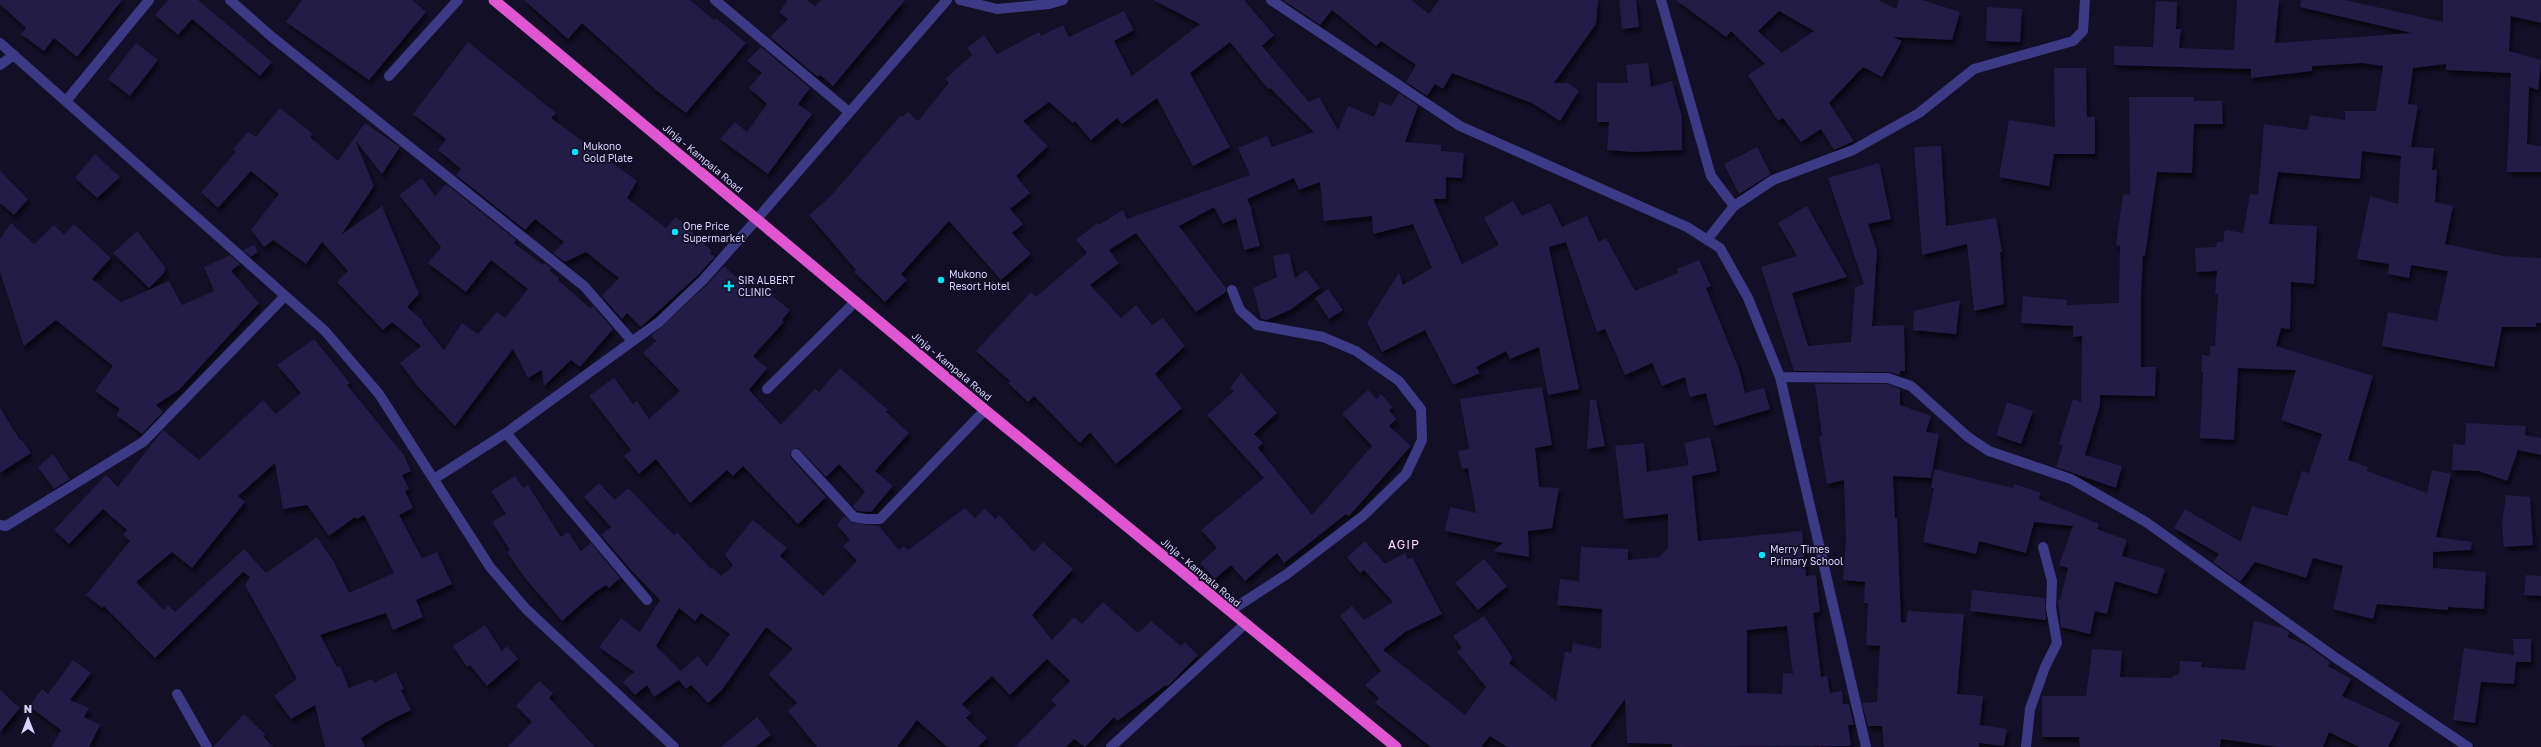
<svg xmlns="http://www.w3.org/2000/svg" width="2541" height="747" font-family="'Golos Text',sans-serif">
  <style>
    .building { fill: #241b47; fill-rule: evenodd; filter: url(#shadow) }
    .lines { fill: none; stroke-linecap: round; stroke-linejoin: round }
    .service { stroke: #3d3a85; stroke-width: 10 }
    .minor { stroke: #3d3a85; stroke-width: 10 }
    .tertiary { stroke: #3d3a85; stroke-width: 10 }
    .trunk { stroke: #e055d1; stroke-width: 11 }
    .poi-dot { fill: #00e5ff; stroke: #130f26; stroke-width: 1.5 }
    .labels { text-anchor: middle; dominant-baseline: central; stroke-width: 3.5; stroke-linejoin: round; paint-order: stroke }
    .poi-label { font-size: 10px; fill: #d9d4ff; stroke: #130f26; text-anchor: start }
    .street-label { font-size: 10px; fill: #d9d4ff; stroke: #130f26 }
    .quarter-label { font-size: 12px; letter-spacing: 1px; fill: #ffd6f0; stroke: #130f26 }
  </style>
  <defs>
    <filter id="shadow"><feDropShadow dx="2.5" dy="4.5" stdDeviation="2" flood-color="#0009"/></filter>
  </defs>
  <rect width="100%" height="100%" fill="#130f26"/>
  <path class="building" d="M0 0H122L77 57 54 38 44 51 21 34 26 28 0 4Z
    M168 0H198L272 62 260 76 192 19 178 35 155 15Z
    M302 0H412L426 12 369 80 286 22Z
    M524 0H690L714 20 716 18 746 43 686 113 656 90 582 23 568 39Z
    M788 0H807L815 6 821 0H905L833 86 820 75 818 77 770 37 788 19 779 12Z
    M1153 0H1244L1274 35 1262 46 1309 102 1319 97 1338 130 1348 106 1374 117 1380 102 1391 106 1399 93 1418 106 1405 142 1441 145V151L1464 153 1462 178 1446 177V199H1433L1462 264 1499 245 1484 218 1513 201 1522 216 1550 203 1562 227 1587 216 1599 242 1606 238 1635 291 1678 273 1677 269 1699 260 1711 286 1706 288 1739 369 1745 393 1764 388 1770 409 1714 426 1706 393 1690 397 1685 377 1662 386 1652 363 1625 375 1605 329 1597 332 1566 242 1549 247 1579 389 1548 395 1539 347 1510 359 1506 351 1476 367 1480 373 1453 385 1425 330 1382 352 1367 323 1399 273 1403 285 1432 268 1413 224 1373 234 1372 216 1324 221 1320 182 1299 190 1294 178 1247 199 1252 210H1251L1260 246 1244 250 1236 218 1223 224 1214 207 1179 226 1226 288V292L1196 312 1136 233 1109 250 1119 263 1090 285 1121 318 1136 305 1152 325 1163 318 1185 346 1155 374 1182 408 1116 464 1090 432 1080 443 1034 396 1028 402 1008 383 1010 381 976 351 1031 292 1036 297 1087 253 1076 240 1097 223 1099 225 1123 210 1127 219 1250 175 1238 148 1267 136 1272 147 1314 132 1270 88 1268 89 1230 42 1190 73 1230 147 1193 166 1157 98 1122 124 1117 118 1091 140 1075 121 1073 123 1049 102 1023 121 1048 146 1016 176 1030 193 1010 209 1023 224 1012 233 1031 254 1001 280 949 221 901 274 907 280 885 302 854 272 856 270 809 215 830 197 900 116 902 117 908 112 918 121 949 83 945 79 972 55 967 48 984 35 997 54 1039 32 1041 36 1063 25 1069 37 1124 11 1134 30 1114 41 1132 76 1200 24Z
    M1283 0H1411L1429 14 1439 0H1598L1596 24 1554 83H1568L1579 91 1560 121 1532 103 1452 73 1443 89 1435 84 1427 96 1406 82 1416 65 1381 41 1376 46 1332 10 1320 25Z
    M1619 0H1636L1639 27 1622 29Z
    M1676 0H1878L1896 9 1899 0H1922L1960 12 1952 40 1893 37 1902 41 1882 77 1863 67 1829 103 1854 141 1834 150 1821 129 1801 142 1783 118 1778 121 1748 75 1765 64 1731 31 1726 37ZM1779 11 1814 31 1782 53 1758 31Z
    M2237 0H2279L2275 43 2412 33 2300 7 2301 0H2345L2443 22V0H2541V23L2511 16 2509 51 2541 60 2538 90 2529 87 2527 144 2541 146V172H2507L2511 73 2446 70V64L2413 68 2408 104 2418 105 2411 147 2434 148 2432 170H2437L2435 202 2453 206 2445 244 2503 256 2541 258V323H2536V327H2502L2494 367 2382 346 2388 312 2437 321 2448 271 2411 265 2409 278 2388 274 2389 264 2357 259 2370 196 2398 204 2401 156 2362 151 2360 179 2278 172 2269 224 2317 226 2314 284 2291 282 2290 329 2281 328 2276 346 2373 376 2348 460 2368 467 2367 471 2427 493 2432 470 2451 474 2436 537 2472 542 2471 550 2433 552V568L2486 572 2484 609 2448 607V610L2377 604 2373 619 2333 609 2343 566 2313 558 2306 578 2255 562 2240 582 2213 562 2219 554 2174 528 2185 509 2241 542 2252 506 2287 516 2302 471 2309 473 2322 434 2281 420 2296 370 2238 368 2234 440 2200 438 2203 372H2201L2202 355 2210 356V346H2215L2218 294H2215L2217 271 2196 272 2195 248 2216 247 2217 242H2223L2225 230 2243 233 2250 194 2258 195 2264 124 2307 130 2310 115 2345 120V111H2376L2383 66 2362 63 2312 66V71L2251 78V69L2114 65V46L2153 47 2156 1 2177 2 2176 29H2181L2179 48 2234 50Z
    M1987 7 2022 9 2020 42 1986 41Z
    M468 42 556 113 551 118 637 181 627 198 666 228 676 217 712 251 710 253 715 257 698 275 641 327 627 313 622 319 602 296 619 278 586 252 565 262 553 253 564 242 535 219 525 230 456 175 461 169 438 150 446 139 413 114Z
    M136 43 158 60 130 96 108 79Z
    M761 47 810 88 798 104 812 114 768 174 720 139 735 122 747 132 767 104 749 88 762 73 747 61Z
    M1648 63 1651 87 1672 81 1682 117V150L1633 152 1607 150 1609 122H1597V83H1628L1626 65Z
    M2054 68H2086L2087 117H2095V154H2054L2049 186 1999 177 2009 120 2055 127Z
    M2129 97H2194V101H2222L2223 124H2194L2192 173 2157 172 2145 256H2143L2141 295V367H2156L2155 396 2100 395V405L2085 455 2122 466 2116 488 2056 467 2063 445 2059 444 2073 399 2081 402 2082 336 2073 337V326L2021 323 2023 296 2067 300V305L2119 303 2120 246 2116 245 2123 194 2130 195Z
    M280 108 313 134 310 137 338 161 365 123 400 147 382 174 355 140 374 186 341 235 382 206 419 294 407 307 423 321 422 323 444 350 462 323 478 334 497 312 505 318 528 289 491 260 466 292 428 263 441 247 399 195 422 178 435 196 446 184 516 240 514 243 543 265 545 263 552 269 549 270 559 278 558 280 590 308 593 306 613 329 580 367 571 360 544 386 542 370 528 378 513 349 455 426 419 388 400 363 421 346 392 322 383 330 337 282 348 271 322 242 306 264 273 240 264 247 251 230 279 194 251 171 218 208 201 192 236 152 233 149 248 132 256 137Z
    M1941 146 1946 226 1996 218 2002 252H2000L2004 304 1974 311 1967 244 1922 255 1914 147Z
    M1757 147 1771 174 1739 194 1724 164Z
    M95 154 120 177 97 198 75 178Z
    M1879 163 1891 219 1868 224 1877 251 1872 326 1904 325 1905 371H1900V375L1888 372 1794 371 1761 267 1797 256 1778 223 1807 206 1847 277 1792 293 1808 346 1851 342 1855 288 1864 284 1828 178Z
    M0 171 28 199 14 215 0 203Z
    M11 223 34 244 54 225 64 235 74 224 111 258 92 279 121 302 169 281 182 305 214 291 204 267 230 255 240 264 231 271 259 303 179 390 156 405 163 412 142 434 116 415 120 409 95 391 113 366 56 320 24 346 0 272V239Z
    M137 231 166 268 164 270 165 272 149 288 113 253Z
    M254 245 258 252 251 257 243 250Z
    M1289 253 1295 278 1306 270 1320 288 1290 310 1267 320 1261 319 1253 288 1277 277 1273 256Z
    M724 266 755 294 761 287 790 310 782 320 784 322 753 356 767 368 749 390 781 425 815 389 819 392 840 368 888 410 886 412 909 433 875 471 893 486 871 512 857 511 853 506 865 492 839 464 826 477 798 448 790 452 791 458 826 497 798 524 743 466 733 476 727 470 690 503 656 459 639 474 624 456 631 450 589 396 614 378 633 404 637 401 649 419 680 391 643 353 656 341 651 336 707 285Z
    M1328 289 1343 310 1329 319 1315 298Z
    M1960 300 1956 334 1913 330 1914 311Z
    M314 339 350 383 347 385 404 455 411 471 402 475 409 489 405 491 413 508 399 515 422 558 437 552 452 584 416 600 423 617 393 630 386 613 320 635 337 667 340 666 349 688 372 679 374 683 396 672 404 689 401 690 411 710 386 722 361 738 365 747H325L315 705 291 719 274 696 297 679 245 585 250 577 243 572 155 658 104 606 102 608 86 595 130 541 123 535 127 530 103 509 69 544 54 530 106 475 118 487 163 430 199 460 263 400 276 414 301 393 277 365ZM275 463 283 509 307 505 329 536 355 517 357 519 364 515 394 573 349 593 334 562 317 537 266 573 244 549 175 612 168 605 164 610 136 582 172 552 192 568 245 502 238 496Z
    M1241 373 1277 413 1254 434 1263 443 1258 448 1312 515 1372 446 1342 414 1368 390 1377 399 1381 394 1393 407 1389 410 1396 419 1389 426 1411 446 1349 516 1346 514 1284 563 1277 553 1245 581 1231 565 1215 579 1200 563 1217 548 1201 530 1264 478 1207 415 1234 391 1230 388Z
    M1815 384H1887L1900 389V405L1931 416 1926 432 1939 434 1931 478 1893 476 1895 518H1897L1901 622 1906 623 1908 611 1964 614 1957 694 1983 696 1980 725 2007 729 2004 746 1979 743V747H1884L1882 726H1868L1862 703 1877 702 1880 646 1866 645 1868 603H1864L1865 582 1843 580 1846 539 1844 480 1827 484 1819 436H1822Z
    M1542 387 1552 445 1535 448 1539 487 1559 488 1552 528 1528 531 1529 557 1493 551 1503 543 1445 531 1450 507 1476 513 1468 468 1462 469 1458 451 1469 449 1460 399Z
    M1590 400H1596L1605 446 1587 449Z
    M2007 402 2033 411 2021 444 1996 435Z
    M0 408 20 440 21 439 31 453 0 473Z
    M2466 423 2526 426 2525 435 2541 438V455L2518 450 2507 481 2479 471 2452 470 2453 444 2465 445Z
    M1710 437 1717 471 1692 476 1698 541 1802 531 1806 576 1816 575 1820 612 1813 613 1821 677 1827 676 1830 693 1842 691 1843 704H1849L1854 725H1848L1851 746 1672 747V744L1627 743 1625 699 1590 747H1507L1490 736 1481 747H1431L1375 703 1379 698 1365 685 1381 671 1340 616 1352 606 1364 620 1393 602 1364 570 1360 573 1347 557 1365 541 1385 564 1405 553 1408 559 1412 557 1442 614 1405 632 1383 650 1465 715 1486 687 1457 652 1462 648 1453 636 1484 616 1513 658 1509 663 1556 701 1565 652 1571 653 1573 643 1601 649 1602 609 1557 605 1560 579 1579 581 1581 547 1628 549V560L1659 557 1668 548V514L1624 519 1615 446 1644 443 1647 472 1689 465 1684 443ZM1787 626 1793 674 1783 673 1782 694 1747 693V630Z
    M53 454 70 479 54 489 38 467Z
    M1934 469 2013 488 2015 484 2041 493 2039 499 2099 524 2097 529 2127 540 2122 556 2165 569 2157 594 2115 581 2107 614 2095 611 2090 634 2061 627 2058 600H2060L2068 568 2059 565 2073 526 2034 522 2026 553 1979 541 1976 554 1923 542 1934 488H1931Z
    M515 476 523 488 528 485 561 537 568 532 581 551 591 543 620 578 609 588 606 585 595 592 562 621 525 578 507 552 510 550 492 522 506 514 491 491Z
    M599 483 615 500 628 488 674 535 677 532 711 569 713 568 721 576 733 566 725 554 753 520 787 548 780 556 823 596 857 561 843 546 850 540 837 525 844 516 853 523 879 526 899 550 904 546 908 550 965 508 975 518 985 508 995 519 999 515 1034 552 1043 542 1073 569 1032 615 1052 640 1074 617 1082 624 1103 602 1138 633 1151 621 1181 646 1185 642 1198 655 1168 686 1166 685 1117 721 1114 717 1085 747 1074 739 1066 747H1015L1056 705 1051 700 1070 681 1047 659 1010 695 992 676 962 704 971 713 966 718 987 738 978 747H947L917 720 897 747H817L788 711 797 703 768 674 793 649 766 627 722 690 708 703 691 685 686 689 679 680 654 697 647 685 635 695 623 682 634 672 599 647 621 618 640 632 660 600 630 569 601 535 611 527 584 497ZM679 608 695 621 701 613 730 634 707 667 698 656 681 671 656 646Z
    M2506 495 2530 497 2533 545 2504 547 2502 526Z
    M1484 559 1507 586 1478 610 1455 583Z
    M2526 575 2541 576V596L2524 595Z
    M1972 590 2045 598 2046 620 1970 611Z
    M2254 621 2283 628 2289 632 2288 637 2309 647 2330 662 2328 666 2351 679 2342 696 2400 723 2388 747H2359L2329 732 2323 747H2278L2221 739 2220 747H2080L2079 737H2042V696H2086L2092 649 2122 651 2120 677 2172 678 2173 675H2179L2180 661 2202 662 2201 667 2245 670Z
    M485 625 502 651 507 646 518 659 487 686 470 665 467 667 453 646Z
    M2513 639H2531V662H2516L2514 684 2481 682 2475 723 2453 720 2464 648 2514 655Z
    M73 660 91 673 70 700 89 708 84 717 100 725 89 747H52L61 730 29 706 42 689 48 694Z
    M539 681 553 693 549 698 595 747H507L532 722 516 706Z
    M0 690 20 708 0 732Z
    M244 714 266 735 263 736 273 747H213Z
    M757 717 771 735 755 747H721Z"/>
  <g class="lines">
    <path class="service" d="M0 65 14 55
      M389 76 458 0
      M767 389 856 301"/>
    <path class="minor" d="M230 0 272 37 584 286 632 341
      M715 0 849 112
      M960 0 997 9 1049 4 1063 0
      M1271 0 1460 126 1687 227 1720 248 1748 298 1780 377 1866 747
      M1661 0 1711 176 1734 206
      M66 101 149 0
      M1707 240 1734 206 1773 180 1853 150 1919 113 1974 69 2073 41 2083 31 2085 0
      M1780 377 1888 378 1911 386 1968 437 1989 451 2071 479 2146 522 2336 658 2468 747
      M506 433 647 600
      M796 454 854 517 866 519H880L985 410
      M434 479 506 433 659 322 703 280 757 219
      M0 525 6 526 143 442 285 296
      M1230 611 1287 574 1363 516 1406 474 1422 440 1421 409 1399 381 1356 351 1323 337 1257 325 1240 310 1232 290
      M177 694 207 747
      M1111 747 1245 624
      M2026 747 2030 709 2045 667 2057 643 2051 608 2052 581 2043 547"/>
    <path class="tertiary" d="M0 43 325 331 379 394 490 567 526 609 674 747
      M757 219 947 0"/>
    <path class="trunk" d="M494 0 985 410 1396 747"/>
  </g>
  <g class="poi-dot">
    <circle cx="575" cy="152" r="4"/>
    <circle cx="675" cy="232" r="4"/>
    <circle cx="941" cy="280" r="4"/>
    <path d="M727 280h4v4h4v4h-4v4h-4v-4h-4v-4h4z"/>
    <circle cx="1762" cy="555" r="4"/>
  </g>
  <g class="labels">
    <g class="poi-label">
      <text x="583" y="146">Mukono<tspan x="583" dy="12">Gold Plate</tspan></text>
      <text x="683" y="226">One Price<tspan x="683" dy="12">Supermarket</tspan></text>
      <text x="949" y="274">Mukono<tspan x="949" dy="12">Resort Hotel</tspan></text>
      <text x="738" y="280">SIR ALBERT<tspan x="738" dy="12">CLINIC</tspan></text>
      <text x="1770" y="549">Merry Times<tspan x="1770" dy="12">Primary School</tspan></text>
    </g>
    <g class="street-label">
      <text transform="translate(703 158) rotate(40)">Jinja - Kampala Road</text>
      <text transform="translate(952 366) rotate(40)">Jinja - Kampala Road</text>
      <text transform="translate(1201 572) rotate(40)">Jinja - Kampala Road</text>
    </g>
    <g class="quarter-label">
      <text x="1404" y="544">AGIP</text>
    </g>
  </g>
  <g transform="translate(28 719)" stroke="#130f26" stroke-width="3" paint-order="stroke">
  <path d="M0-3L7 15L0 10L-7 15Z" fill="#d9d4ff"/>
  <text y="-6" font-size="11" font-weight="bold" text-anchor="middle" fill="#d9d4ff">N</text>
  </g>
</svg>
